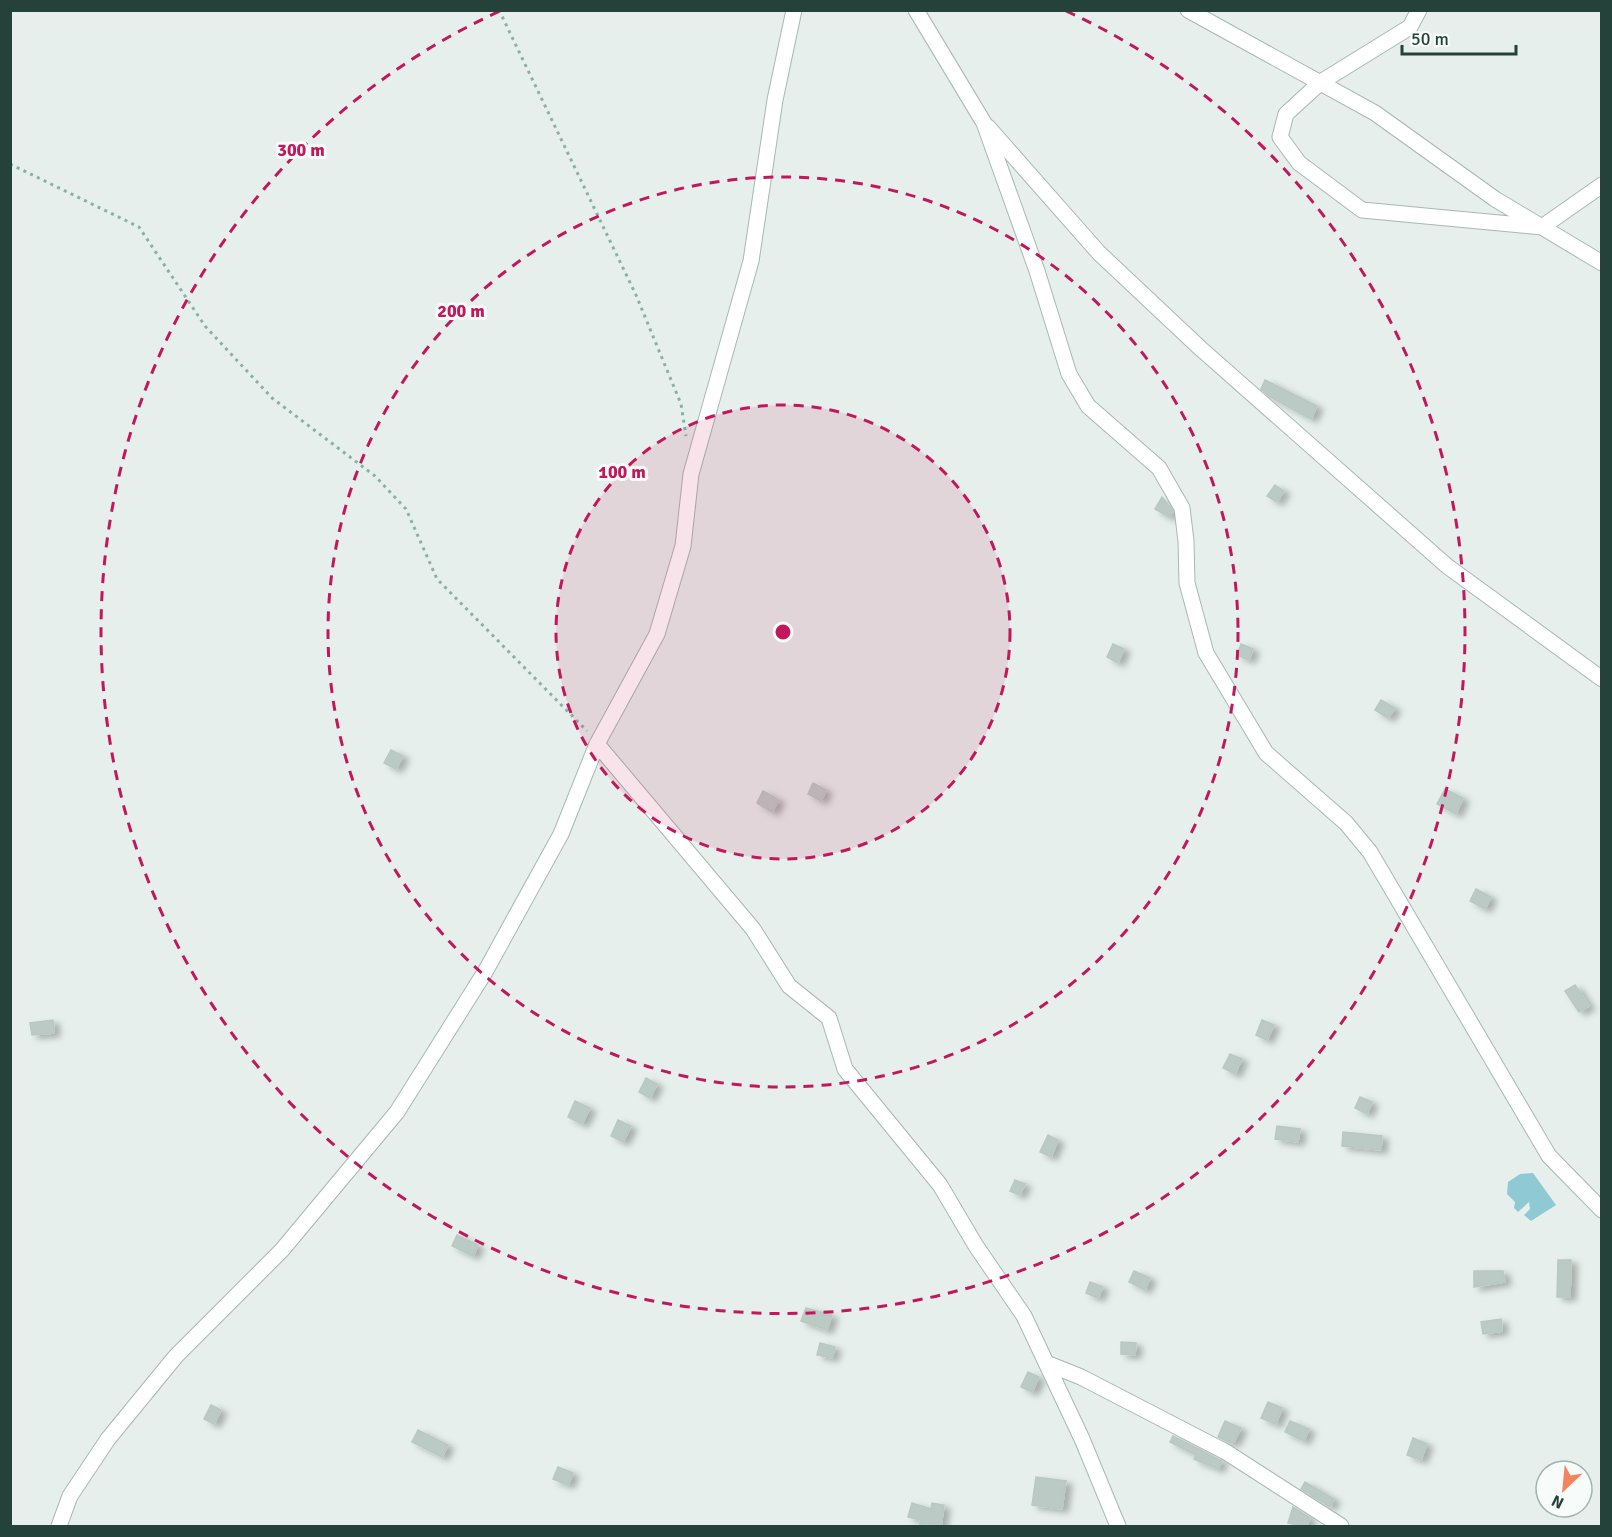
<svg xmlns="http://www.w3.org/2000/svg" width="1612" height="1537" font-family="Signika,sans-serif">
  <style>
    .water { fill: #8ec9d4 }
    .building { fill: #bbcac4; stroke: #b8c9c2; stroke-width: 1.5; filter: url(#shadow) }
    .lines { fill: none; stroke-linecap: round; stroke-linejoin: round }
    .minor-casing { stroke: #a8b8b2; stroke-width: 17 }
    .path { stroke: #86b3a5; stroke-width: 3; stroke-dasharray: 3 4.5; stroke-linecap: butt }
    .minor { stroke: #fff; stroke-width: 15 }
    .ring { fill: none; stroke: #c2185b; stroke-width: 3; stroke-dasharray: 10 8 }
    .centre { fill: #c2185b; stroke: #f7fbf9; stroke-width: 3 }
    .ring-label { font-size: 18px; text-anchor: middle; font-weight: bold; fill: #c2185b; stroke: #f7fbf9; stroke-width: 6; stroke-linejoin: round; paint-order: stroke }
  </style>
  <defs>
    <filter id="shadow"><feDropShadow dx="6" dy="3.5" stdDeviation="3" flood-color="#0004"/></filter>
  </defs>
  <rect width="100%" height="100%" fill="#e6efeb"/>
  <path class="water" d="M1533 1173 1556 1205 1531 1221 1524 1215 1530 1209 1529 1202 1518 1212 1514 1208 1515 1202 1507 1194 1508 1182 1520 1174Z"/>
  <path class="building" d="M1265 380 1317 406 1311 419 1270 397 1261 389Z
    M1275 485 1284 491 1277 502 1267 496Z
    M1162 497 1173 511 1169 517 1155 509Z
    M1113 644 1124 649 1118 663 1107 657Z
    M1241 644 1253 649 1249 660 1237 655Z
    M1381 700 1395 708 1388 718 1375 710Z
    M391 750 403 756 396 769 384 763Z
    M813 783 826 790 821 801 808 794Z
    M1445 789 1463 798 1456 814 1437 804Z
    M763 791 779 800 772 812 757 803Z
    M1476 889 1491 897 1485 909 1470 901Z
    M1575 985 1589 1006 1579 1012 1565 991Z
    M53 1020 54 1033 32 1035 30 1023Z
    M1262 1020 1274 1025 1267 1040 1256 1035Z
    M1230 1054 1242 1059 1235 1074 1223 1068Z
    M646 1078 657 1084 650 1098 639 1092Z
    M1360 1097 1372 1102 1367 1114 1355 1108Z
    M575 1101 590 1108 582 1124 568 1117Z
    M618 1120 631 1126 623 1142 611 1136Z
    M1277 1126 1300 1129 1298 1142 1275 1139Z
    M1343 1132 1382 1136 1381 1150 1342 1146Z
    M1048 1135 1058 1140 1051 1157 1040 1152Z
    M1015 1180 1025 1184 1020 1195 1010 1191Z
    M457 1235 478 1245 473 1256 452 1246Z
    M1558 1260H1571L1570 1297H1557Z
    M1134 1271 1150 1278 1145 1290 1129 1282Z
    M1474 1271H1503L1505 1282 1474 1287Z
    M1090 1282 1103 1287 1098 1298 1086 1293Z
    M806 1308 832 1315 827 1330 801 1321Z
    M1501 1319 1502 1331 1483 1334 1481 1322Z
    M1121 1342 1136 1343 1135 1355 1121 1354Z
    M820 1343 835 1347 832 1358 817 1355Z
    M1028 1372 1039 1377 1032 1392 1021 1387Z
    M1268 1402 1282 1408 1276 1424 1261 1418Z
    M211 1405 221 1410 214 1424 204 1419Z
    M1225 1421 1241 1428 1234 1442 1230 1443 1218 1437Z
    M1290 1421 1309 1429 1304 1441 1285 1432Z
    M418 1430 448 1445 442 1457 412 1442Z
    M1173 1436 1222 1461 1218 1469 1194 1459 1196 1455 1170 1442Z
    M1413 1438 1427 1444 1421 1460 1407 1455Z
    M558 1467 573 1473 568 1485 553 1479Z
    M1036 1477 1066 1481 1062 1509 1032 1505Z
    M1305 1482 1334 1499 1330 1507 1301 1489Z
    M912 1503 931 1509 932 1503 944 1505 941 1527H919L921 1520 908 1517Z
    M1293 1507 1310 1518 1307 1527 1288 1523Z"/>
  <g class="lines">
    <defs>
      <path id="minor" d="M916 10 984 123 1037 271 1069 374 1088 406 1159 468 1182 508 1186 541 1187 583 1206 653 1266 753 1346 823 1370 852 1549 1156 1602 1210
        M1188 10 1375 113 1495 199 1602 263
        M1419 10 1410 27 1321 82 1286 114 1280 137 1299 163 1362 210 1542 227 1602 185
        M988 127 1099 253 1200 348 1447 566 1602 679
        M597 744 753 929 789 986 829 1018 845 1069 940 1185 976 1246 1024 1316 1082 1439 1118 1526
        M1046 1363 1081 1377 1226 1452 1341 1526
        M59 1526 70 1496 108 1439 176 1356 282 1250 397 1112 485 972 561 834 597 744 657 634 683 546 691 474 751 261 775 100 794 10"/>
    </defs>
    <use href="#minor" class="minor-casing"/>
    <path class="path" d="M499 10 636 295 681 404 686 436
      M10 164 139 227 205 326 272 398 375 476 406 509 437 579 587 731"/>
    <use href="#minor" class="minor"/>
  </g>
  <circle cx="783" cy="632" r="227" fill="#c2185b" fill-opacity=".12"/>
  <g class="ring">
    <circle cx="783" cy="632" r="227"/>
    <circle cx="783" cy="632" r="455"/>
    <path d="M1066 11A682 682 0 1 1 500 11"/>
  </g>
  <circle cx="783" cy="632" r="9" class="centre"/>
  <g class="ring-label">
    <text x="301" y="156">300 m</text>
    <text x="461" y="317">200 m</text>
    <text x="622" y="478">100 m</text>
  </g>
  <rect width="1612" height="1537" fill="none" stroke="#24423a" stroke-width="24"/>
  <g transform="translate(1564 1489) rotate(206)"><circle r="28" fill="#f7fbf9" stroke="#a3b1ad" stroke-width="1.5"/>
  <path d="M0-4.5L10 22L0 15L-10 22Z" fill="#f4845f"/>
  <text y="-9" font-size="16" font-weight="bold" text-anchor="middle" fill="#24423a">N</text>
  </g>
  <path d="M1402 45v9h114v-9" fill="none" stroke="#24423a" stroke-width="3"/>
  <text x="1411" y="45" font-size="18" fill="#24423a" stroke="#f7fbf9" stroke-width="4.5" paint-order="stroke">50 m</text>
</svg>
